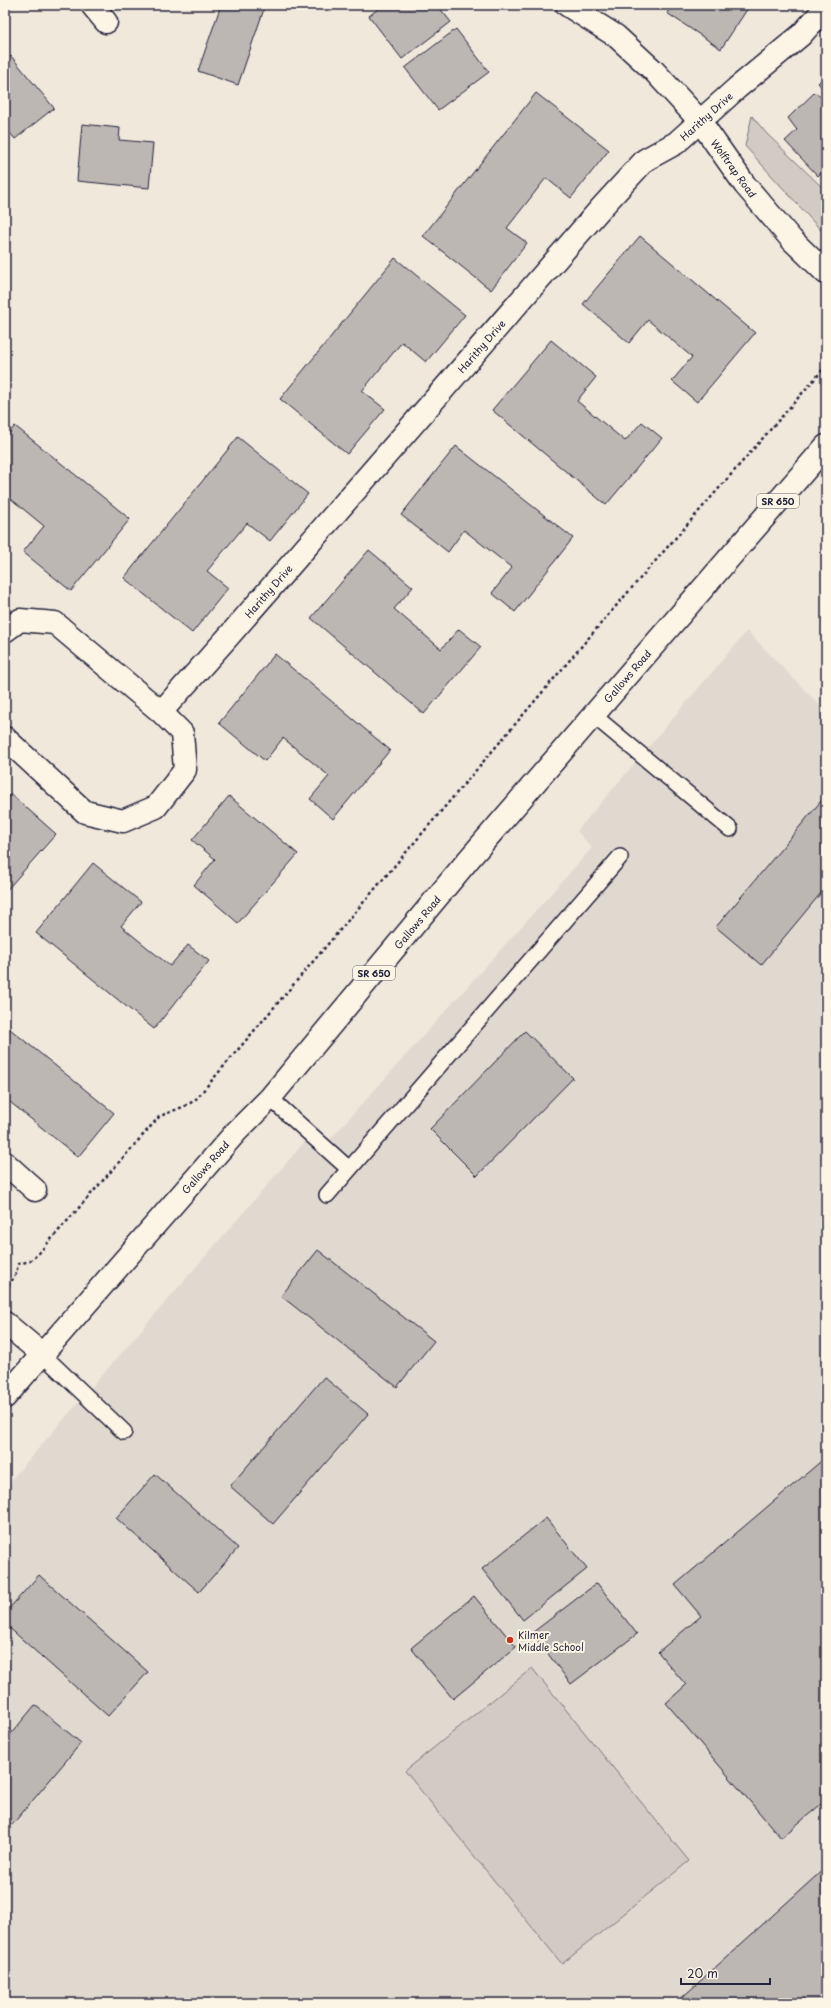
<svg xmlns="http://www.w3.org/2000/svg" width="831" height="2008" font-family="'Playpen Sans',sans-serif">
  <style>
    .built { fill: #e0d9cf }
    .green { fill: #d1cbc3; stroke: #7a767f }
    .building { fill: #bcb7b3; stroke: #22223b }
    .lines { fill: none; stroke-linecap: round; stroke-linejoin: round }
    .lane-casing { stroke: #22223b; stroke-width: 18 }
    .street-casing { stroke: #22223b; stroke-width: 25 }
    .primary-casing { stroke: #22223b; stroke-width: 25 }
    .path { stroke: #22223b; stroke-width: 2.5; stroke-dasharray: 3 3; stroke-linecap: butt }
    .lane { stroke: #fcf5e5; stroke-width: 15 }
    .street { stroke: #fcf5e5; stroke-width: 22 }
    .primary { stroke: #fcf5e5; stroke-width: 22 }
    .poi-dot { fill: #c8321e; stroke: #fcf5e5; stroke-width: 1.5 }
    .labels { text-anchor: middle; dominant-baseline: central; stroke-width: 4; stroke-linejoin: round; paint-order: stroke }
    .shield { fill: #fcf5e5; stroke: #63616e; stroke-width: 1 }
    .shield-label { font-size: 9px; font-weight: bold; fill: #22223b }
    .street-label { font-size: 10px; fill: #22223b; stroke: #fcf5e5 }
    .poi-label { font-size: 10px; fill: #22223b; stroke: #fcf5e5; text-anchor: start }
  </style>
  <rect width="100%" height="100%" fill="#efe8db"/>
  <filter id="ink" filterUnits="userSpaceOnUse"><feTurbulence type="fractalNoise" baseFrequency=".025" numOctaves="2"/><feDisplacementMap in="SourceGraphic" scale="8" xChannelSelector="R" yChannelSelector="G"/><feConvolveMatrix kernelMatrix="1 2 1 2 8 2 1 2 1" color-interpolation-filters="sRGB"/></filter>
  <g filter="url(#ink)">
    <path class="built" d="M747 631 826 712V2003H5V1487L315 1130 327 1143 592 848 577 831Z"/>
    <path class="green" d="M752 116 766 133 826 191V236L745 146Z
      M532 1668 689 1861 562 1964 405 1771Z"/>
    <path class="building" d="M221 5 265 6 238 85 198 71Z
      M383 5H437L451 22 402 59 369 16Z
      M672 5H750L721 49 667 13Z
      M456 29 489 72 438 110 405 68Z
      M11 56 54 108 15 139 5 127V62Z
      M826 75V92L818 83Z
      M815 92 826 102V168L818 176 785 141 797 130 788 118Z
      M536 93 609 150 571 198 546 178 507 228 527 243 491 290 423 236Z
      M82 124 120 128 119 140 153 143 149 188 77 181Z
      M640 236 755 333 697 402 672 381 692 357 648 320 629 343 583 304Z
      M395 258 465 315 426 362 402 342 362 391 385 409 347 454 280 399Z
      M551 340 596 377 577 401 625 441 642 422 662 438 606 505 492 410Z
      M15 426 130 519 71 591 23 552 44 526 5 494V438Z
      M238 437 308 494 270 541 247 523 207 571 228 588 192 633 124 578Z
      M456 446 573 538 515 612 492 593 512 568 464 530 448 552 401 515Z
      M369 550 413 587 394 609 441 649 459 629 481 647 424 714 311 618Z
      M275 654 390 750 333 819 310 799 329 776 283 738 265 761 219 723Z
      M11 794 56 834 5 892V802Z
      M826 795V887L761 965 716 927Z
      M229 796 298 854 238 923 194 885 215 859 192 840Z
      M93 863 141 902 121 926 170 966 188 945 209 961 154 1029 36 933Z
      M5 1025 114 1113 78 1157 5 1098Z
      M525 1031 573 1078 477 1176 430 1129Z
      M318 1250 434 1341 397 1387 281 1296Z
      M324 1377 368 1414 273 1524 230 1486Z
      M826 1457V1800L781 1838 666 1703 686 1685 658 1652 701 1616 675 1585Z
      M155 1474 238 1548 199 1592 116 1518Z
      M546 1518 587 1569 523 1620 482 1569Z
      M39 1575 148 1672 108 1716 5 1624V1613Z
      M597 1583 637 1634 571 1684 532 1633Z
      M474 1596 516 1647 453 1699 411 1648Z
      M35 1705 81 1743 12 1825 5 1819V1741Z
      M826 1867V2003H676Z"/>
    <g class="lines">
      <defs>
        <path id="lane" d="M593 715 730 829
          M270 1098 349 1169
          M327 1195 620 857
          M42 1354 124 1432"/>
        <path id="street" d="M92 5 106 22
          M567 5 616 36 654 71 700 121 745 185 792 240 826 273
          M5 631 20 620 55 623 161 712 182 733 185 770 156 807 123 821 85 812 5 738
          M161 712 228 637 601 208 645 160 676 143 737 88 801 35 826 7
          M5 1163 35 1190
          M5 1323 42 1354"/>
        <path id="primary" d="M5 1397 236 1132 270 1098 469 859 826 446"/>
      </defs>
      <use href="#lane" class="lane-casing"/>
      <use href="#street" class="street-casing"/>
      <use href="#primary" class="primary-casing"/>
      <path class="path" d="M5 1291 16 1274 18 1264 30 1261 39 1253 159 1117C172 1110 185 1108 196 1099L609 614 826 366"/>
      <use href="#lane" class="lane"/>
      <use href="#street" class="street"/>
      <use href="#primary" class="primary"/>
    </g>
  </g>
  <circle class="poi-dot" cx="510" cy="1640" r="4"/>
  <g class="labels">
    <g class="shield">
      <rect x="757" y="494" width="42" height="14" rx="3"/>
      <rect x="353" y="966" width="42" height="14" rx="3"/>
    </g>
    <g class="shield-label">
      <text x="778" y="501">SR 650</text>
      <text x="374" y="973">SR 650</text>
    </g>
    <g class="street-label">
      <text transform="translate(706 116) rotate(-42)">Harithy Drive</text>
      <text transform="translate(734 168) rotate(54)">Wolftrap Road</text>
      <text transform="translate(481 346) rotate(-49)">Harithy Drive</text>
      <text transform="translate(268 591) rotate(-49)">Harithy Drive</text>
      <text transform="translate(627 676) rotate(-49)">Gallows Road</text>
      <text transform="translate(417 922) rotate(-50)">Gallows Road</text>
      <text transform="translate(205 1167) rotate(-49)">Gallows Road</text>
    </g>
    <g class="poi-label">
      <text x="518" y="1634">Kilmer<tspan x="518" dy="12">Middle School</tspan></text>
    </g>
  </g>
  <rect width="831" height="2008" fill="none" stroke="#fcf5e5" stroke-width="20"/>
  <rect x="10" y="10" width="811" height="1988" fill="none" stroke="#22223b" stroke-width="1.5" filter="url(#ink)"/>
  <path d="M681 1978v6h89v-6" fill="none" stroke="#22223b" stroke-width="2"/>
  <text x="687" y="1978" font-size="12" fill="#22223b" stroke="#fcf5e5" stroke-width="3" paint-order="stroke">20 m</text>
</svg>
